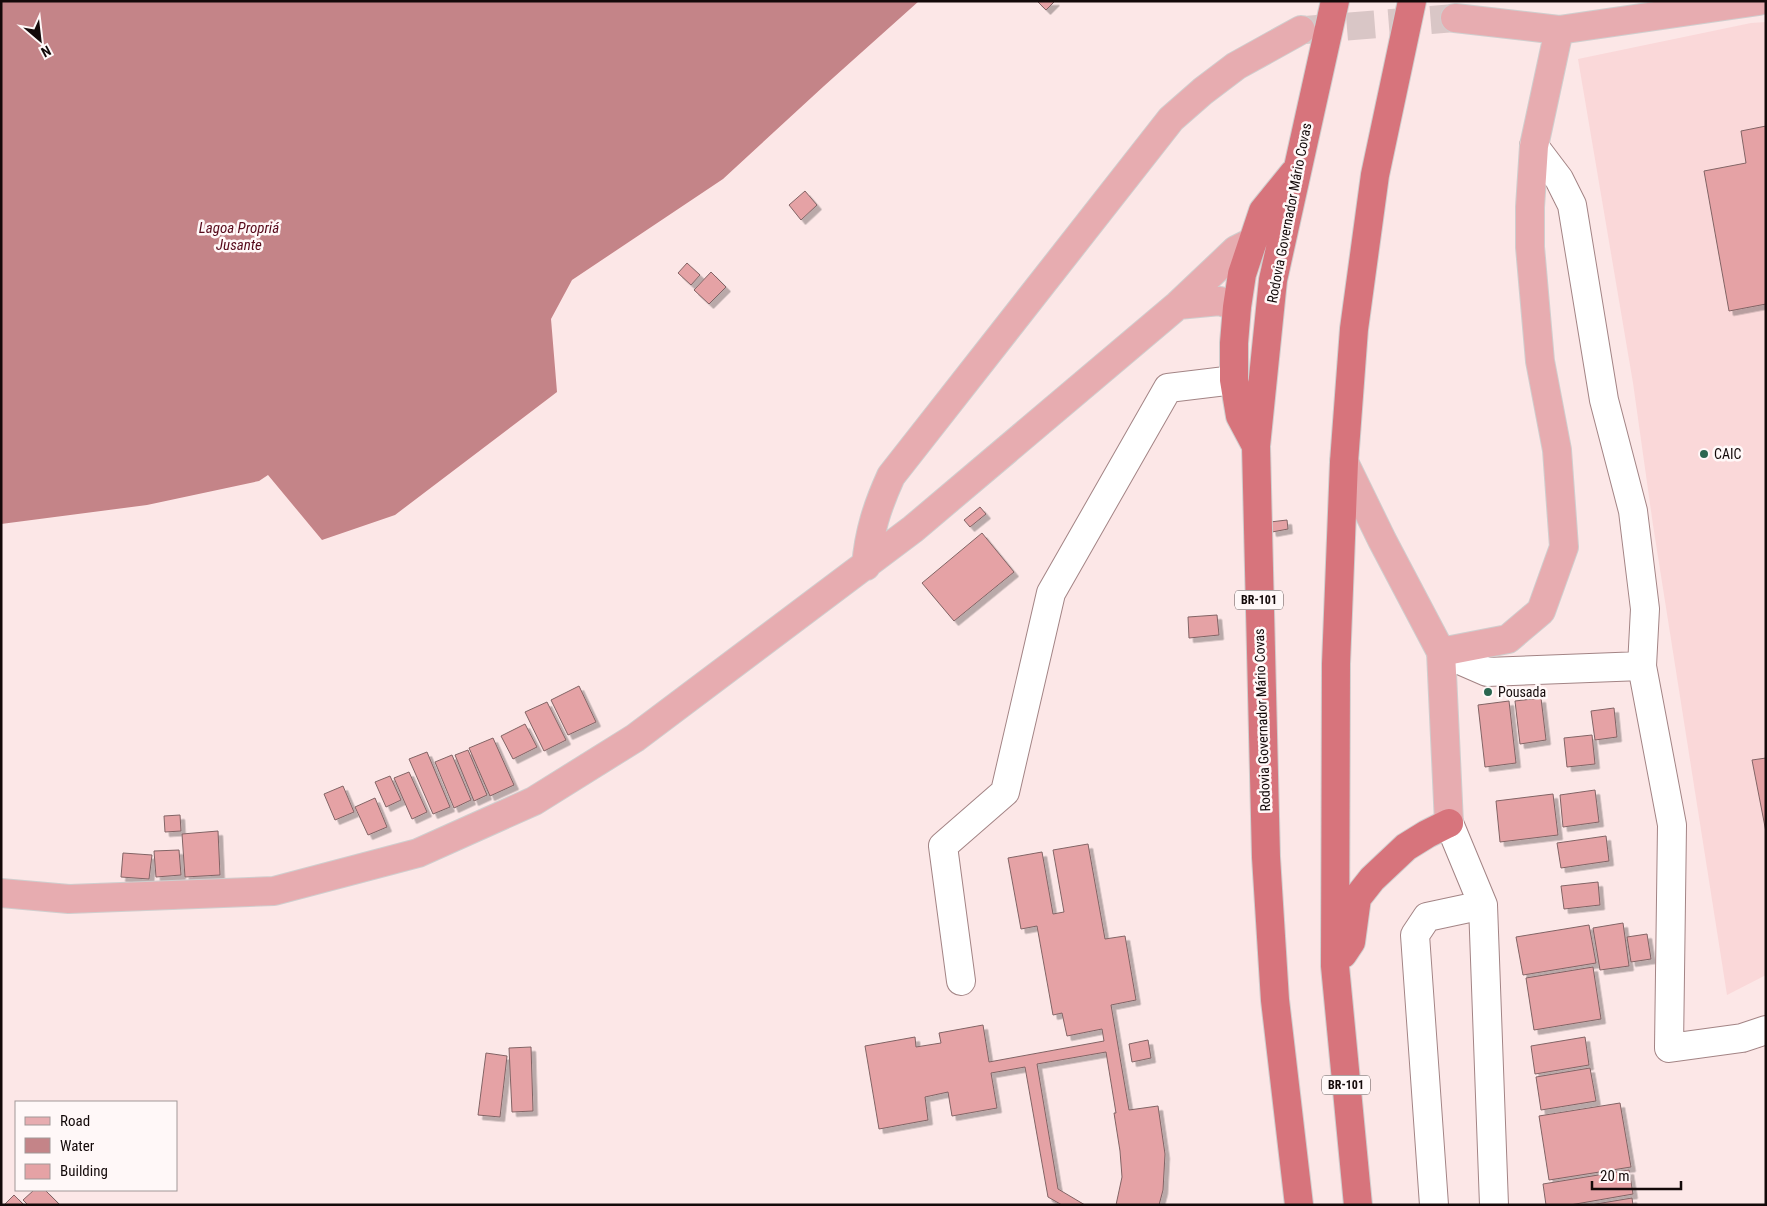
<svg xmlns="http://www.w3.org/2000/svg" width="1767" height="1206" font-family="'Roboto Condensed',sans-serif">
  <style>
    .built { fill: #fad8d9 }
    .water { fill: #c48488 }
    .building { fill: #e5a2a5; stroke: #826465; filter: url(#shadow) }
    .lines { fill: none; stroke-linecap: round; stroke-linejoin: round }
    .major-tunnel { stroke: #d9c6c6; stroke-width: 28; stroke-dasharray: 28 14; stroke-linecap: butt }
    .minor-casing { stroke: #a38485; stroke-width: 30 }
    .major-casing { stroke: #d0cece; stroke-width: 30 }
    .highway-casing { stroke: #d0cece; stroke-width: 30 }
    .minor { stroke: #fff; stroke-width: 28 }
    .major { stroke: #e7acb0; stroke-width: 28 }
    .highway { stroke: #d7747c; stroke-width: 28 }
    .poi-dot { fill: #2b6650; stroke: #fff8f8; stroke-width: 2 }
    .labels { text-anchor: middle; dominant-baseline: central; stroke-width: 5; stroke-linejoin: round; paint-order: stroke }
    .shield { fill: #fff8f8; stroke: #5a5151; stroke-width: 1 }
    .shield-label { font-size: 12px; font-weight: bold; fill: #130909 }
    .street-label { font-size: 14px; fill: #130909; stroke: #fff8f8 }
    .poi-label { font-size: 14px; fill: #130909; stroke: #fff8f8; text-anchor: start }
    .water-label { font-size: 15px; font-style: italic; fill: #57091a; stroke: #fff8f8 }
  </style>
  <defs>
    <filter id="shadow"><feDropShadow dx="4.5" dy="4.5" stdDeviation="0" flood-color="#0004"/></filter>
  </defs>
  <rect width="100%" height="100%" fill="#fce7e7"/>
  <path class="built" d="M1766 22V975L1727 995 1653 525 1633 383 1578 59 1751 23Z"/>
  <path class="water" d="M1 1H919L824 86 723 179 572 280 551 319 557 392 395 515 322 540 268 475 259 481 147 505 1 524Z"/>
  <path class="building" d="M1037 1H1055L1046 10Z
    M1766 126V304L1729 311 1704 171 1746 163 1741 131Z
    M805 191 817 205 801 220 789 205Z
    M687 263 700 275 691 285 678 273Z
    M711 272 726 287 709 304 694 290Z
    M980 507 986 514 970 527 964 520Z
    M1287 520 1288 529 1272 532 1270 522Z
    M982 533 1014 572 954 621 922 583Z
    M1217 615 1219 635 1189 638 1188 617Z
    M579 686 596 722 568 735 551 700Z
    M1541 698 1546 740 1520 744 1515 701Z
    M1509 701 1516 763 1485 767 1478 705Z
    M547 702 566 740 544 751 525 712Z
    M1614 708 1617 737 1595 740 1591 711Z
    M525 724 537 747 513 759 501 736Z
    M1592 735 1595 764 1567 767 1564 738Z
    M493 738 514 785 490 796 469 748Z
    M468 750 487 795 474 801 455 755Z
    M427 752 450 807 433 814 409 759Z
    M452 755 471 800 454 808 435 762Z
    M1766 758V832L1752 760Z
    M409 772 427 812 412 819 394 778Z
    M390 776 401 800 386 807 375 782Z
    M343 786 354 812 335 820 324 794Z
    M1595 790 1599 822 1563 827 1560 795Z
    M1553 794 1558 835 1500 842 1496 801Z
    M375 798 387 827 368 835 355 807Z
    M180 815 181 831 165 832 164 816Z
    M218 831 220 875 185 877 182 834Z
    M1606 836 1609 861 1561 868 1557 843Z
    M1088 844 1105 939 1125 936 1136 1000 1111 1005 1129 1110 1158 1106 1165 1154 1163 1190 1159 1205H1116L1122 1177 1120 1151 1114 1113H1116L1106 1052 1037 1064 1058 1189 1085 1205H1062L1048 1197 1025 1067 991 1073 997 1108 952 1116 948 1092 925 1097 928 1120 879 1129 865 1046 915 1037 916 1047 941 1043 939 1033 983 1025 989 1062 1104 1041 1102 1029 1067 1036 1062 1013 1053 1015 1037 926 1021 929 1008 858 1042 852 1053 914 1064 912 1053 850Z
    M179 850 181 875 156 877 154 851Z
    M123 853 152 855 149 879 121 877Z
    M1598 882 1600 905 1564 909 1561 886Z
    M1623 923 1629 966 1600 970 1593 928Z
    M1589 925 1596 963 1523 975 1516 937Z
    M1647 934 1651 959 1631 962 1627 937Z
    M1593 967 1601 1019 1534 1030 1526 978Z
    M1585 1037 1589 1065 1535 1074 1531 1046Z
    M1148 1040 1151 1058 1132 1062 1129 1044Z
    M531 1047 533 1111 512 1112 509 1048Z
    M486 1053 507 1056 500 1117 478 1115Z
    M1590 1068 1596 1101 1541 1110 1536 1077Z
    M1620 1103 1631 1167 1549 1180 1539 1116Z
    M1629 1170 1633 1194 1570 1205H1546L1543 1184Z
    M34 1190H45L60 1205H28L23 1200Z
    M14 1195 24 1205H4Z
    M1632 1198 1633 1205H1590Z"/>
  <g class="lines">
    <path class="major-tunnel" d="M1305 30 1455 18"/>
    <defs>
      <path id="minor" d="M1534 146 1559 179 1572 205 1604 400 1633 511 1645 609 1642 666 1672 825 1669 1048 1742 1038 1766 1030
        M1441 652 1487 672 1642 666
        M1449 823 1483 905 1494 1205
        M961 981 943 846 1005 792 1051 593 1168 388 1234 380
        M1434 1205 1415 935 1427 917 1483 905"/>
      <path id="major" d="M1455 18 1559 30 1759 1
        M1178 305 1220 301 1237 307
        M1344 462 1382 540 1441 652 1449 823
        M866 566C869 532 877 507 891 476L1171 119 1203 91 1236 66 1301 30
        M1441 652 1508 639 1541 611 1564 547 1557 450 1540 361 1530 247V207L1534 146 1559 30
        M1 893 69 899 274 891 418 853 534 801 635 738 913 529 1178 305 1236 250 1252 242"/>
      <path id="highway" d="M1256 446 1240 416 1234 380V343L1237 307 1242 274 1263 211 1293 174
        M1343 954 1351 942 1357 898 1372 879 1406 847 1427 834 1449 823
        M1299 1205 1275 1000 1266 857 1256 446 1273 280 1335 1
        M1358 1205 1335 966 1336 664 1344 462 1354 329 1375 175 1412 1"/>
    </defs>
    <use href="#minor" class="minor-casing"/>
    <use href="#major" class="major-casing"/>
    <use href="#highway" class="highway-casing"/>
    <use href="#minor" class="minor"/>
    <use href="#major" class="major"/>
    <use href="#highway" class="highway"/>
  </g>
  <g class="poi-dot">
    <circle cx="1704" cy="454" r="5"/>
    <circle cx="1488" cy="692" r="5"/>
  </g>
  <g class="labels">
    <g class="shield">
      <rect x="1235" y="590.5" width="48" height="19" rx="4"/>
      <rect x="1322" y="1075.5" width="48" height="19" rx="4"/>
    </g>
    <g class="shield-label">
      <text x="1259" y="600">BR-101</text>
      <text x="1346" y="1085">BR-101</text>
    </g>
    <g class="street-label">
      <text transform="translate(1289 213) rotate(-79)">Rodovia Governador Mário Covas</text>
      <text transform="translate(1262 720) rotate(-92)">Rodovia Governador Mário Covas</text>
    </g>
    <g class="poi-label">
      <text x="1714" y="454">CAIC</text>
      <text x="1498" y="692">Pousada</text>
    </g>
    <g class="water-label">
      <text x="239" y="228">Lagoa Propriá<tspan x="239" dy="17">Jusante</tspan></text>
    </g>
  </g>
  <rect width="1767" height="1206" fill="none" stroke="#130909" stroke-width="5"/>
  <rect x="15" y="1101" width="162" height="90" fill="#fff8f8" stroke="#a19898"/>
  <rect x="25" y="1117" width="25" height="8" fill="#e7acb0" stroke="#a19898"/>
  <text x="60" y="1126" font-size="15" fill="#130909">Road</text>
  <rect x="25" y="1138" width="25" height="15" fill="#c48488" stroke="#a19898"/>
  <text x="60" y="1151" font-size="15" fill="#130909">Water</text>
  <rect x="25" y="1164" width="25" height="15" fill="#e5a2a5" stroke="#a19898"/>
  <text x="60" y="1176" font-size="15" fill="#130909">Building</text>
  <g transform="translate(40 40) rotate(152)" stroke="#fff8f8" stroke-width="4" paint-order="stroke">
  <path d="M0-4L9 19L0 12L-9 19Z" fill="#130909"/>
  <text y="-8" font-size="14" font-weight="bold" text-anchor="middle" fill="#130909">N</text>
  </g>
  <path d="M1592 1181v8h89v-8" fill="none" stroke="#130909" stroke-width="2.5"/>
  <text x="1600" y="1181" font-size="15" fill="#130909" stroke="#fff8f8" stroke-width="4" paint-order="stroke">20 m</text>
</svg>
